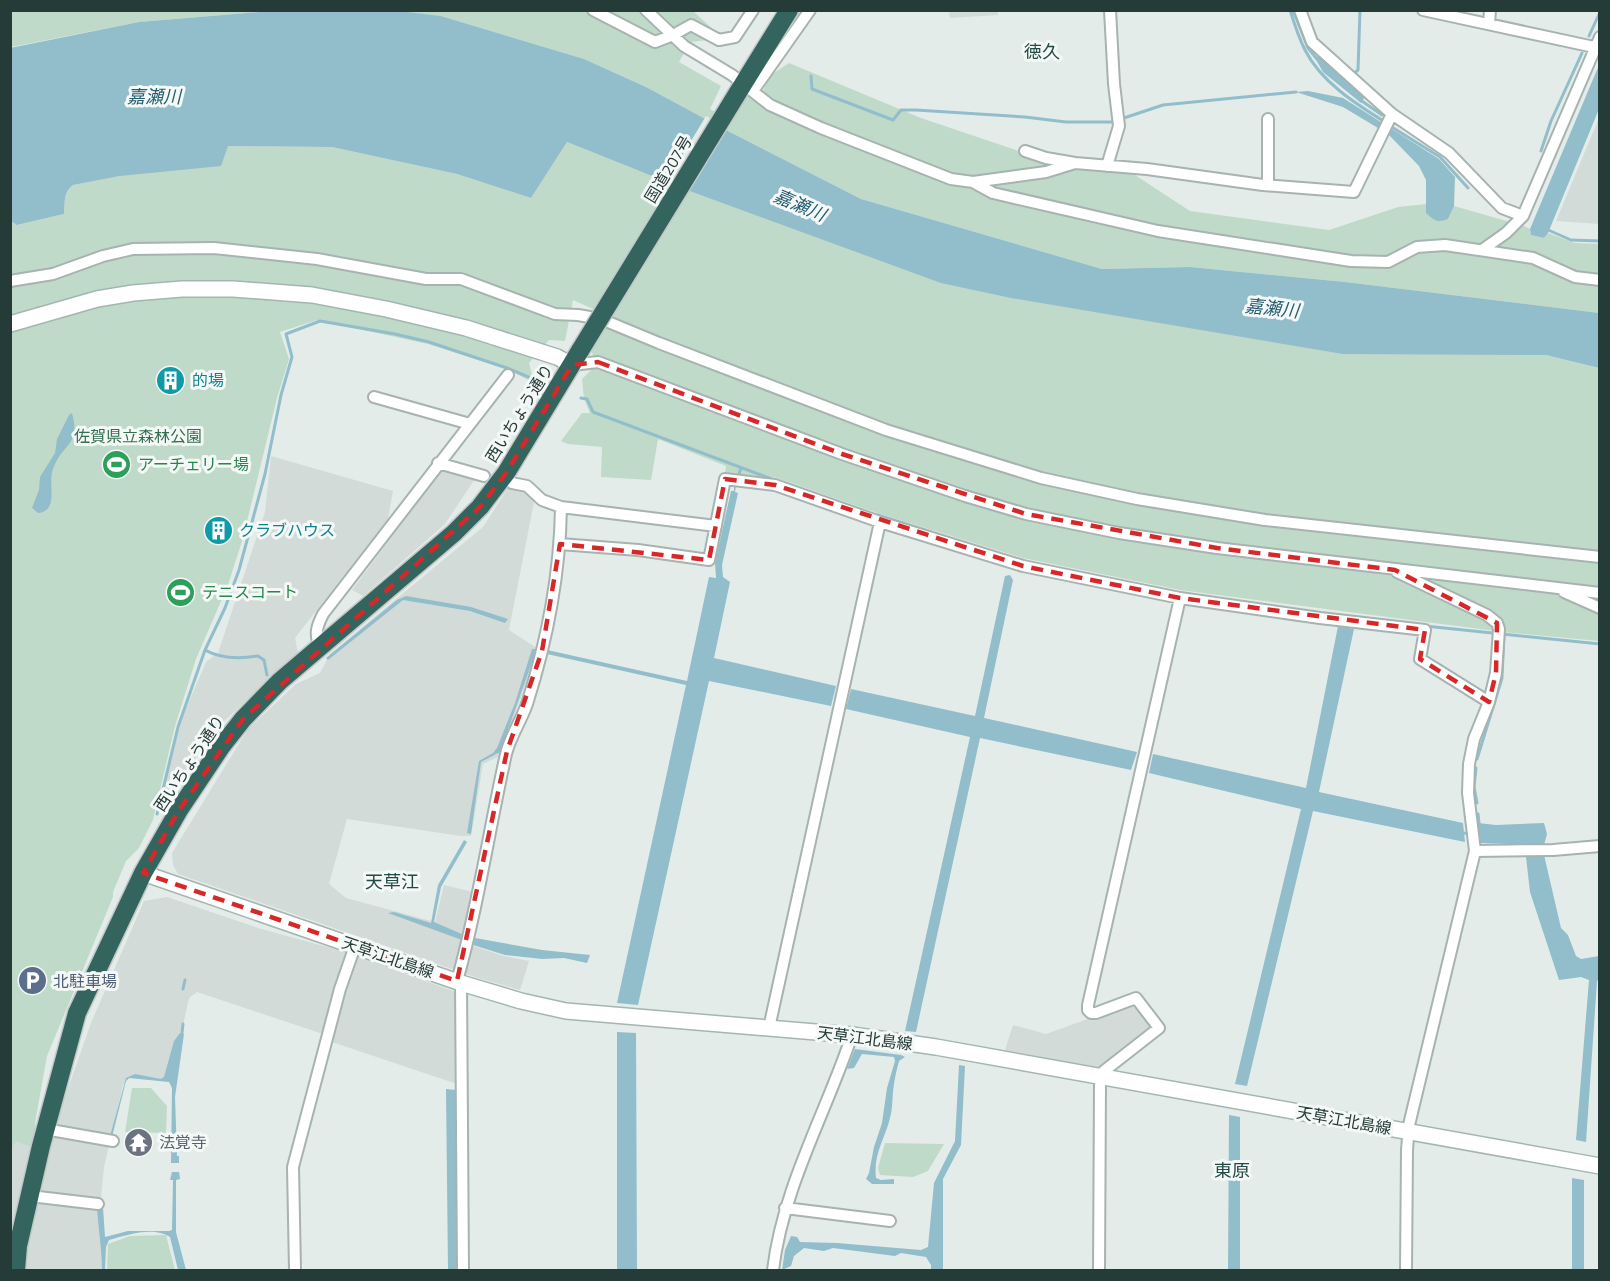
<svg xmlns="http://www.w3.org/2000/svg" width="1610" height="1281" font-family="'Titillium Web','Noto Sans JP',sans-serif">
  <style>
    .built { fill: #d2dbd8 }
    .green { fill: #bfdac9 }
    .water { fill: #92bdcb }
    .pier { fill: #e4ece9 }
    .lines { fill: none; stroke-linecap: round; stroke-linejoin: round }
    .stream { stroke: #92bdcb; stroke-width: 3 }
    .street-casing { stroke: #a7b3b0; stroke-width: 14 }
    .secondary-casing { stroke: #a3b6b1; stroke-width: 18 }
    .highway-casing { stroke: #c2c8c7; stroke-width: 21 }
    .street { stroke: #fff; stroke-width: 10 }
    .secondary { stroke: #fff; stroke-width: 15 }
    .highway { stroke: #34645e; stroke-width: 18 }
    .highway-bridge-casing { stroke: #c2c8c7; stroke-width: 21; stroke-linecap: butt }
    .highway-bridge { stroke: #34645e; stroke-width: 18 }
    .marked { fill: none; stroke: #d62828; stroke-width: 4.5; stroke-dasharray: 12 8; stroke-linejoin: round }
    .labels { text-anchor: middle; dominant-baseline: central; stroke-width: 6; stroke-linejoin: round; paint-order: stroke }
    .street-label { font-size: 16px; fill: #253b37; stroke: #f4f8f6 }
    .culture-label { font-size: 16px; fill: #0d838f; stroke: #f4f8f6; text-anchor: start }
    .park-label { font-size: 16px; fill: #336e4f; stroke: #f4f8f6 }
    .leisure-label { font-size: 16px; fill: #27864d; stroke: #f4f8f6; text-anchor: start }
    .service-label { font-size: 16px; fill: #4e5e75; stroke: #f4f8f6; text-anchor: start }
    .worship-label { font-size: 16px; fill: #5b616d; stroke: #f4f8f6; text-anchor: start }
    .neighbourhood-label { font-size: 18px; fill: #234b45; stroke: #f4f8f6 }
    .water-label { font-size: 18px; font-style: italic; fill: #255e71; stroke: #f4f8f6 }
  </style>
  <rect width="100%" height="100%" fill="#e4ece9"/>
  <path class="built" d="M949 11H998V15L950 18Z
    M1599 118V224L1556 221Z
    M271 456 393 491 388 519 295 638 298 653 221 724 159 810 178 727 206 662 218 653 265 512Z
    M446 463 479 473 445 524 363 596 352 590Z
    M510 485 523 488 535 497 509 630 538 649 500 756 483 764 471 836H461L347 819 329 884 346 898 435 922 444 885 473 892 464 933 473 946 504 956 529 961 520 990 475 977 178 874 173 865 172 853 248 729 296 684 320 673 330 654 483 527Z
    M167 897 258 928 338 950 456 992 457 1084 332 1042 323 1034 197 992 189 998 171 1081 135 1076 128 1079 123 1085 104 1167 101 1197 103 1270H22L25 1249 54 1128 91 1023 144 901Z
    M1135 1002 1154 1028 1102 1069 1005 1050 1013 1025 1046 1034Z
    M15 1142 31 1147 11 1235V1148Z"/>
  <path class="green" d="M10 11H271L139 22 11 47Z
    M389 11H693L715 31 708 40 690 42 679 62 721 86 710 109 730 120 746 96 761 98 768 77 789 63 921 118 1028 154 1135 175 1190 211 1329 230 1398 207 1426 204V213L1448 219 1454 206 1524 226 1530 229 1531 235 1544 238 1548 233 1575 243 1599 244V313L1345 282 1190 267 1102 269 861 199 724 129 646 87 584 59 441 16Z
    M567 142 687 190 1546 355 1599 368V641L1503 632 1180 590 1023 558 880 514 774 477 725 474 726 466 658 439 651 480 601 477 602 447 568 444 561 441 582 413H590L584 399 582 379 597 364 591 351 611 317 573 300 565 341 549 340 529 363 534 383 509 370 428 344 317 320 280 332 289 359 277 398 243 538 228 585 196 659 175 726 153 820 139 848 126 861 113 892V897L47 1056 35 1123 36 1131 31 1147 16 1142 11 1148V220L18 225 64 214C65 202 63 192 73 185L120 176 228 146 332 147 457 174 531 198Z
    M132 1088H151L167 1106 166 1133 125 1132Z
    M885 1143 944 1144 928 1171 913 1177 880 1175 878 1168Z
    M166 1235 175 1270H107L108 1244 130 1236Z"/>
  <path class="water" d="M389 10 441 16 584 59 646 87 724 129 861 199 1102 269 1190 267 1345 282 1599 313V368L1546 355 1343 354 1011 298 941 283 687 190 567 142 531 198 457 174 332 147 228 146 221 166 120 176 73 185C63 192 65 202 64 214L17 225 10 220V48L139 22 271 11Z
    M1321 54 1366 95 1361 103 1323 72 1315 58Z
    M1599 65V109L1548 233 1544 238 1531 235 1530 229Z
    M1308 91 1343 98 1439 159 1455 177 1454 206 1448 219C1438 223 1434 221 1426 213V180L1419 166 1388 134 1343 107 1296 92Z
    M72 413C81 446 63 442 53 469 47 483 60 511 38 513L32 508 39 490 40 477 55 453 57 439 69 415Z
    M734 485 736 486 735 492 738 493 722 565 723 577 730 582 714 658 836 686 831 706 709 681 638 1005 617 1003 686 685 547 654V650L687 681 709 577 716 578 715 563 731 491H734Z
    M1010 575 1013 580 984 718 1137 752 1131 770 980 738 916 1032 905 1031 970 737 846 709 851 689 975 716 1005 576Z
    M406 596 471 607 508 619 505 623 470 611 403 600 328 660 326 658 397 600Z
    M1338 626 1354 629 1319 792 1463 823 1465 842 1313 811 1247 1086 1235 1084 1301 809 1149 773 1153 754 1306 788Z
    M532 649H536V651L500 752 481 762 471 834 467 833 479 761 493 753 497 748 515 703Z
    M1478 823 1496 825 1544 823 1547 834 1544 845 1480 843Z
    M464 840 467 842 441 887 434 922 464 935 462 940 388 913 394 912 431 923 438 885Z
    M1544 855 1561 928 1568 935 1576 956 1581 959 1599 956V979L1597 981 1586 1142 1576 1140 1589 980 1581 977 1559 980 1530 892 1526 857Z
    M475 938 542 950 590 955 587 963 564 958 542 959 505 955 473 945Z
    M617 1032 636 1033 637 1270H617Z
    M180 1033 184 1034 175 1097 177 1156H179V1163H171L172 1088 169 1082 129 1078 126 1081 112 1137 110 1136 126 1078 135 1074 161 1079 164 1077 174 1041Z
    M855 1049 901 1055 905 1057 899 1061C897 1069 895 1076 894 1084 892 1095 893 1108 890 1118 885 1139 873 1154 876 1178L881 1180 894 1179V1184H872L866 1179 869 1173 874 1147 882 1123 887 1088 895 1061 894 1057 862 1054 854 1068 847 1069Z
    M959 1065 965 1066 961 1145 943 1179V1270H931V1265L926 1257 901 1253 895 1256 833 1248 824 1251 804 1248 794 1256 791 1266 782 1270 785 1250 791 1236 797 1237 800 1242 837 1243 921 1250 928 1247 934 1183 955 1141Z
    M446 1089 456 1090 458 1270H448Z
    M1229 1115 1240 1117V1270H1228Z
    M172 1172H179L180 1179 176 1180V1232L186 1270H178L170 1237C153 1226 127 1235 109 1240L106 1247 105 1270H102C102 1248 98 1228 97 1206L103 1207 105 1237 128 1231H169L172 1230 173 1180H170Z
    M1572 1178 1584 1180V1270H1572Z"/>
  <path class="pier" d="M706 116 726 126 685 192 665 184Z"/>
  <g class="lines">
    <path class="stream" d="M1290 10C1294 23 1299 38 1305 50 1321 82 1356 104 1385 122
      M1293 10 1308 48 1317 59
      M1589 36 1600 12
      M1352 75 1358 70 1360 10
      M811 76 812 89 893 120 901 110H916L1025 117 1066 122H1113
      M1359 99 1382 115
      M1124 118 1163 105 1296 92
      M1390 126 1440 157 1468 188
      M1541 151 1551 121 1582 53
      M1546 229 1571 240 1600 241
      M581 398 587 399 593 412 777 481
      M739 474 741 468
      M877 515 931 532
      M1425 626 1600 644
      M205 650C221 659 240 659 258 656L264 660 267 675
      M1477 759 1502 678 1504 635
      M1476 768 1474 787 1477 803
      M157 814 178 727 205 650 225 608 239 570 265 474 281 395 292 357 286 334 320 321 395 334 429 342 507 368 531 378
      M1478 814 1479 823
      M1460 833 1480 834
      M183 989 185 980
      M182 1033 183 1024"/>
    <defs>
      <path id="street" d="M593 10 655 42 673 35 691 25 719 40 735 37 753 10
        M646 10 684 46 732 75 770 105 821 128 951 179 973 182 1046 172 1075 163
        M1300 10 1312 42 1392 114 1449 153 1502 208 1523 216 1600 37
        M1423 10 1594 47
        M1489 24 1490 10
        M753 91 810 10
        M1025 151 1046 158 1075 163 1147 169 1263 185 1354 192 1392 114
        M1107 166 1119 126 1114 84 1110 10
        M973 182 993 193 1158 231 1351 261 1388 262 1417 247 1445 245 1533 258 1575 277 1600 280
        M1268 185V119
        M1482 250 1506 233 1523 216
        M10 281 53 274 103 256 133 249 214 248 317 259 426 279H461L555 314 578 315 601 319 659 343 886 430 1041 478 1137 499 1265 520 1600 557
        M572 365 598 362 842 454 965 496 1026 514 1119 533 1217 548 1600 593
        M374 397 470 424
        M438 463 484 476
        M561 507 716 526
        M560 544 638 550 709 560 725 479 775 485 880 522 1023 566 1180 598 1320 618 1425 630 1420 659 1489 702
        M1397 572 1487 615 1497 623 1499 629 1496 673 1489 702 1474 739 1469 764 1468 793 1475 851 1409 1125 1407 1150 1406 1270
        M1564 592 1600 608
        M320 646C314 634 317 626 323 614L508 375
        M1475 851 1553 850 1600 846
        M457 981C478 907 489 830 506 754 510 737 521 721 527 704 547 641 560 573 561 507L542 500 527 486 512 483
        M461 983 463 1270
        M769 1028 880 522
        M45 1129 113 1141
        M30 1196 98 1204
        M785 1208 890 1221
        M295 1270 293 1167 340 989 355 946
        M773 1270C783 1187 826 1113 852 1035
        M1099 1270 1100 1085 1104 1071 1159 1028 1136 998 1096 1013H1091L1088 1010V1005L1180 598"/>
      <path id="secondary" d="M10 324 97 299 133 293 182 289H233L312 295 386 309 466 328 557 357 572 365
        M143 873 461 983 521 1001 566 1011 852 1035 936 1047 1600 1166"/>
      <path id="highway" d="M737 94 789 10
        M16 1270 18 1246 41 1146 77 1013 143 873 179 810 221 747 243 719 280 681 454 533 480 507 506 473 581 349"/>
    </defs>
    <use href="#street" class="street-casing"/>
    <use href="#secondary" class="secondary-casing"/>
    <use href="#highway" class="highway-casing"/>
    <use href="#street" class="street"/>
    <use href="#secondary" class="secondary"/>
    <use href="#highway" class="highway"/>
    <defs>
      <path id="highway-bridge" d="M581 349 737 94"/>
    </defs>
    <use href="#highway-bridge" class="highway-bridge-casing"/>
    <use href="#highway-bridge" class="highway-bridge"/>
  </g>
  <path class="marked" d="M598 362 842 454 1026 514 1217 548 1395 570 1497 623 1496 673 1489 702 1420 659 1425 630 1180 598 1023 566 775 485 725 479 709 560 560 544 542 651 507 751 457 981 143 873 179 810 243 719 480 507 506 473 572 365Z"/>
  <defs>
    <symbol id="building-disc" viewBox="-11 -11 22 22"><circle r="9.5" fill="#0f9aa8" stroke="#f4f8f6"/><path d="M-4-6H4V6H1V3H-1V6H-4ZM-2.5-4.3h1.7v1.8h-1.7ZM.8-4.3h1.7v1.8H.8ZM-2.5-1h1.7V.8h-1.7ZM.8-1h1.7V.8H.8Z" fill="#fff"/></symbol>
    <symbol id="stadium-disc" viewBox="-11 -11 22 22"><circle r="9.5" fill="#2e9e5b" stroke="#f4f8f6"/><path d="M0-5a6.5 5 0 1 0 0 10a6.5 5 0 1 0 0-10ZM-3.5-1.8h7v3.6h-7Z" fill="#fff"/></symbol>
    <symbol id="parking-disc" viewBox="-11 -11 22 22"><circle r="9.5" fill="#5c6f8a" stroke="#f4f8f6"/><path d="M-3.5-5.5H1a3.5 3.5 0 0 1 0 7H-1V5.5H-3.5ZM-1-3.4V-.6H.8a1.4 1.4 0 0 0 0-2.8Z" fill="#fff"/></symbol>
    <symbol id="temple-disc" viewBox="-11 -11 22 22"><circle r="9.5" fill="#6b7280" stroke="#f4f8f6"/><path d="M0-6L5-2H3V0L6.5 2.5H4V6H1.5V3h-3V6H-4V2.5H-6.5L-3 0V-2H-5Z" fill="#fff"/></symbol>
  </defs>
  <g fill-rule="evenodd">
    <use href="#building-disc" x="154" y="364" width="33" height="33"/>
    <use href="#stadium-disc" x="100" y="448" width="33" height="33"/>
    <use href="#building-disc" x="202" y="514" width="33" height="33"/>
    <use href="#stadium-disc" x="164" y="576" width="33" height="33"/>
    <use href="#parking-disc" x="16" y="964" width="33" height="33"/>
    <use href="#temple-disc" x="122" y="1126" width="33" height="33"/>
  </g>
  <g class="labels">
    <g class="street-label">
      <text transform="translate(668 169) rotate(-59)">国道207号</text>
      <text transform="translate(519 413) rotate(-58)">西いちょう通り</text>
      <text transform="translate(189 763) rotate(-56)">西いちょう通り</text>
      <text transform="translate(388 957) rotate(19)">天草江北島線</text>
      <text transform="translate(865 1038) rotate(7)">天草江北島線</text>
      <text transform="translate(1344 1120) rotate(10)">天草江北島線</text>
    </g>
    <g class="culture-label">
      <text x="192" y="380">的場</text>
      <text x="239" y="530">クラブハウス</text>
    </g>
    <g class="park-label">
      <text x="138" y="436">佐賀県立森林公園</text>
    </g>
    <g class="leisure-label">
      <text x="138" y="464">アーチェリー場</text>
      <text x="202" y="592">テニスコート</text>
    </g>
    <g class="service-label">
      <text x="53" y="981">北駐車場</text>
    </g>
    <g class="worship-label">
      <text x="159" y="1142">法覚寺</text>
    </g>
    <g class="neighbourhood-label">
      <text x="1042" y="51">徳久</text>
      <text x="392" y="881">天草江</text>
      <text x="1232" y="1170">東原</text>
    </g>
    <g class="water-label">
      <text x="154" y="96">嘉瀬川</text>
      <text transform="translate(800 205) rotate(23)">嘉瀬川</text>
      <text transform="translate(1272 308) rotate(6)">嘉瀬川</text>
    </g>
  </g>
  <rect width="1610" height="1281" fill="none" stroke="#253b37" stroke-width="24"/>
</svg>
